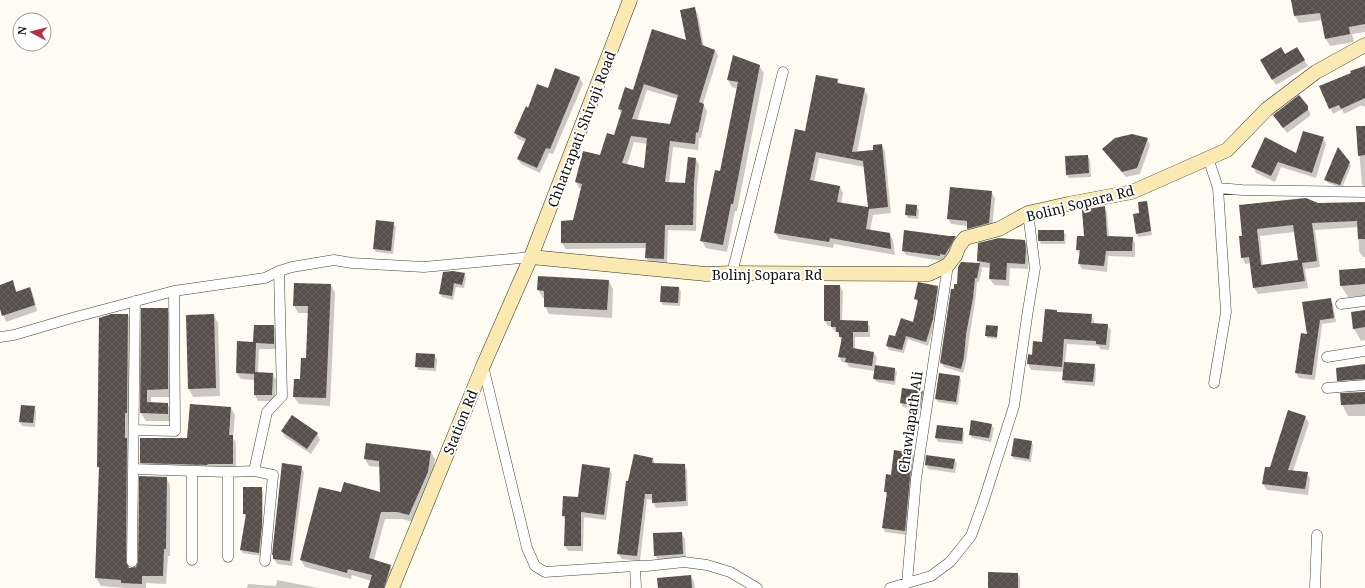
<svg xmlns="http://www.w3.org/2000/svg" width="1365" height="588" font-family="'Noto Serif',serif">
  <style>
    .shadow { fill: #0003; fill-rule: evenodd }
    .building { fill: url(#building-cross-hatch); fill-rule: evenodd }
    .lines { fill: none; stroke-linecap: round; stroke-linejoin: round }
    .street-casing { stroke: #424242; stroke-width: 11 }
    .secondary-casing { stroke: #313131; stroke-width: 15 }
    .street { stroke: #fff; stroke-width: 10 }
    .secondary { stroke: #faeab2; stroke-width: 14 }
    .labels { text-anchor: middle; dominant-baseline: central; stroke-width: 4; stroke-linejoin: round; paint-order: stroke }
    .street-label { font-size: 14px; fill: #0f0f0f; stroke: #fff }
  </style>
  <defs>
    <pattern id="building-cross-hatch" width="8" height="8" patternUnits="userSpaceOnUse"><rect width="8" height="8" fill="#574f4c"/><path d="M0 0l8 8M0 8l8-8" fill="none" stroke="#6a6461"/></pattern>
  </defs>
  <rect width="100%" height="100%" fill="#fefbf2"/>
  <path class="shadow" d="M1292 0H1365V32L1352 34 1354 42 1330 46 1326 39 1323 20 1299 23 1295 16Z
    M694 8 698 14 704 47 715 50 718 56 703 104 707 111 701 138H699L698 150 673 147 669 183 686 184 696 159 699 165 697 188 696 231 668 230 667 264H650L646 258 647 248 566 249 562 243 574 221 582 189 579 188 576 182 583 152 601 156 615 136 622 114 619 109 634 91 687 42ZM647 90 678 99 671 125 637 121ZM634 142 648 144 644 169 627 165Z
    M1297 48 1308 66 1276 85 1261 60 1285 56Z
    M759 66 764 73 737 211H735L727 252 706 248 701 240 721 172 738 89 732 87 728 80Z
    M1365 67V106L1363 107 1362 105 1344 114 1342 109 1333 114 1321 87Z
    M555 70 580 78 583 84 553 154 549 153 540 173 521 164 518 159 526 142 518 139 515 133 529 109 548 90Z
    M837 80 840 84 864 89 868 96 857 153 874 151 882 145 885 152 891 213 873 215 870 231 889 234 893 240 895 255 834 244 833 248 779 239 775 233 805 133ZM819 158 864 167 869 208 841 204 843 193 840 187 814 182Z
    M1307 107 1310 113V116L1287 133 1274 115Z
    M1357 127H1365V189L1362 184Z
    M1323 138 1326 144 1316 178 1281 167 1275 182 1256 173 1253 167 1297 154Z
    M1147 139 1150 145 1140 174 1126 177 1107 155 1104 149Z
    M1087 156 1090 159 1091 177 1069 178 1067 175Z
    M1349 162 1351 166 1342 188 1328 183 1326 180Z
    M991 192 995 198 992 229 971 234 968 226 951 224 948 218Z
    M1146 202 1148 206 1152 235 1139 237 1136 233 1140 213Z
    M1365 203V257H1363L1359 251 1358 227 1315 230 1320 267 1305 269 1308 288 1258 294 1254 288 1251 263 1245 264 1242 257 1243 237 1240 206ZM1295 232 1299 261 1263 266 1260 236Z
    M916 206 919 210 918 219 908 218 906 214Z
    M1104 207 1107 212 1109 237 1132 238 1135 243V257L1108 256 1107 272 1082 269 1079 263 1080 255 1077 250 1078 237H1085Z
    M393 223 396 227 393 254 376 252 374 249Z
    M1063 231 1066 235 1065 244H1041L1039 240Z
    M955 237 958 242 948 259H942V261L906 255 903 250Z
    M1024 241 1028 247 1029 256 1028 269 1010 268 1009 286 994 285 990 279 991 268 981 267 982 269 979 282H977L975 303 970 333 966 362 963 373 944 367 941 362 955 290 958 285 961 263 980 264 978 261Z
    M1365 269V296L1348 297 1341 286Z
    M464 274 466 278 464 288 456 287 453 300 442 297 440 293Z
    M12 281 17 292 30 288 33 294 37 311 6 322 0 306V286Z
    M609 281 613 289 612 318 549 314 545 306V298H543L538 290Z
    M331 285 335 293 330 406 299 404 294 397 307 359 308 313H298L294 305Z
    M825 286H840L843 292 842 321 867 322 870 327V337H855V350L874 353 877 358 875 366 895 369 897 372 895 385 877 382 874 379 875 371 849 367 847 363 842 362 839 357 842 341 837 332H835L831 326H828L825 321Z
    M938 287 940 290 935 323 928 346 908 339 904 353 889 350 887 346 913 323 919 303 915 299Z
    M679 288 681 292 680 306 663 305 661 301Z
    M1330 299 1333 304 1336 322 1322 324 1315 380 1299 378 1296 373 1308 335Z
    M142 309H167L172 317V397H151V403L167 404 172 412V421H146L141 413Z
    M1365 311V340L1361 341 1354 329 1352 313Z
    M1057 313 1091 315 1094 320V324L1107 325 1111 330 1109 350 1100 349 1099 346 1067 344 1065 363 1094 365 1096 369 1095 386 1065 383 1063 379 1064 372 1031 370 1028 364 1029 356H1033L1043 343Z
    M128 315 132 323 129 569 136 568 166 478 170 485V556H168L166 584 146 583V588H125L101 586 96 578 100 470 98 467Z
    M214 315 218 323 220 396 193 397 189 389Z
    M273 326 277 332V349H259L258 373 273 374 276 380 275 401H258L255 395V380L241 379 237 373 254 343Z
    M987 326 997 327V339L987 338Z
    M434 355 437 359 436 371 418 370 416 366Z
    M1365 365V377L1343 380V381L1365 379V391L1345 392 1338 380Z
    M959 377 961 380 958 405 938 402 936 399Z
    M922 392 924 395 922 409 903 407 901 403Z
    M1365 395V416H1348L1342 404Z
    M34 407 36 411 35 427 22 426 20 422Z
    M231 408 235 415 233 438 236 443V470H145L141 462 188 439Z
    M1305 417 1309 423 1293 471 1307 473 1310 479 1308 495 1267 490 1263 484 1270 469Z
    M991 425 994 428 991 442 972 438 970 434Z
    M962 429 964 433 963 444 938 442 936 438Z
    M282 432 317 434 320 440 311 454 285 437Z
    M1031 442 1033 445 1031 462 1014 459 1012 455Z
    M431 452 435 459 432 479 413 522 402 519H385L374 560 390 566 394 573 389 588H370L371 581 352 575 351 579 305 567 301 560 342 494 381 493 380 467 369 466 365 459Z
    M913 454 915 457 907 535 885 532 883 528 887 495 885 491 892 476Z
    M653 459 655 464 684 465 687 470 688 506 656 508 653 503V500L647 499 640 561 622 559 618 554 629 482Z
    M954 460 957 463 955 473 928 469 926 465Z
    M301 467 304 472 292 566 277 564 274 558Z
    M609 469 612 474 606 520 584 517 583 551H568L565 546 566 521 563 516Z
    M261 488 263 492V529L261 556 243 553 241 550 246 518 244 513Z
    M681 533 685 539 686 560 659 561 655 555Z
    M1018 574 1020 578V588H989Z
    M691 576 694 582 695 588H659Z
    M277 580 318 588H247L248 584 276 586Z"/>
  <path class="building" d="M1291 0H1365V24L1349 27 1350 34 1325 39 1320 13 1294 16Z
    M695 7 702 45 715 50 699 102 704 104 698 133 696 132 695 144 670 141 665 182 685 183 688 157 696 158 694 182 693 225H665L664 259 645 258 646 243H561V221L573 220 582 184 575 182 583 151 600 155 607 133 614 135 622 110 618 109 625 87 633 90 652 29 686 40 680 10ZM644 84 678 95 670 124 632 119ZM631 136 647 138 644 168 622 163Z
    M1281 47 1285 54 1297 47 1305 60 1272 80 1260 60Z
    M733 55 760 65 733 204H731L723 245 700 241 715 170 720 171 738 82 727 80Z
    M1365 66V98L1341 109 1339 105 1329 109 1319 86 1351 73 1350 71Z
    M555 68 580 77 550 149 546 148 537 168 517 159 526 139 514 133 526 106 528 108 537 84 548 88Z
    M816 75 838 79 837 83 865 88 852 152 873 150V145L882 144 888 207 869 209 866 229 890 233 891 249 830 238 829 242 774 233 795 129 805 131ZM816 152 863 161 868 207 837 202 840 186 810 180Z
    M1299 95 1308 106V110L1283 128 1273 115Z
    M1356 126H1365V155L1358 156Z
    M1303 131 1324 137 1312 173 1278 162 1271 176 1251 167 1265 137 1296 153Z
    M1132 134 1148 138 1137 168 1122 172 1102 149 1115 138Z
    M1338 147 1350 162 1340 185 1324 180Z
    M1088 155 1089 173 1066 175 1065 156Z
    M950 187 992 191 989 223 967 229V221L947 219Z
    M1306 198 1318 203 1365 202V239H1358L1357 221 1312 223 1317 261 1302 263 1305 281 1253 288 1249 257 1241 258 1239 236H1242L1239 205ZM1293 225 1298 260 1261 265 1257 229Z
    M1147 201 1151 231 1136 234 1133 214 1139 213 1138 202Z
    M906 204 917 205 916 216 905 215Z
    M1105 206 1107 236 1133 237 1132 251H1106L1104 266 1078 264 1080 250H1076L1077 236H1084L1082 210Z
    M376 220 394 222 391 251 373 249Z
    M904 230 949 236H956L945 255 940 254V256L902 251Z
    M1038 230H1064V241H1038Z
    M999 238 1025 240 1026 249 1025 264 1007 263 1006 280 989 279 990 263 977 261 978 243Z
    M961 262 980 263 977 278H975L973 298 966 334 964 357 961 369 940 363 951 289H954V284H957L958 267Z
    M1365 268V284L1340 286 1339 270Z
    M453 271 465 273 462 285 454 283 452 296 439 294 443 272Z
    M538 276 609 280 607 310 544 307V291L537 290Z
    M13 280 16 292 30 287 35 305 2 316 0 309V285Z
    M918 282 938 286 933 319 926 342 906 336 902 350 886 346 889 335 895 336 901 318 913 322 918 300 914 299Z
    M294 283 331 284 326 398 293 397 294 379H300L301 358H306L308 306H293Z
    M824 285H840V320L868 321V332H853V348L874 352 872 366 845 362 846 358 838 357 842 337H839V332H836V327H831V321H824Z
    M661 286 679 287 678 303 660 302Z
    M1331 298 1334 318 1320 320 1312 375 1295 373 1301 333 1307 334 1302 302Z
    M141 308H168V389L147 390V402L168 403V414L140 413Z
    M1045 309 1057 310V312L1092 314 1091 323 1108 324 1106 345 1096 344V341L1064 339 1062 367 1027 364 1028 354 1032 355 1033 341 1042 342Z
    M1365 310V327L1353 329 1351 312Z
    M111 314H128L127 413H125V438H127L126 562 129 568 136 567 138 562 139 476 167 477 166 549H164L163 576H142V584L121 583V580L95 578 99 467H97L99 318Z
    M214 314 216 388 188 389 186 315Z
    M254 325H274V344L256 343 255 372 273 373 272 395H254V374L236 373 237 341 253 342Z
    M986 325 998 326 997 337 985 336Z
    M416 353 435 354 434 368 415 367Z
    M1064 362 1095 364 1093 382 1062 380Z
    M1365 364V379L1337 381 1336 368Z
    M875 365 895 368 894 381 873 379Z
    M939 373 960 376 956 402 935 399Z
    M902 388 923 391 920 406 900 403Z
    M1365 392V404L1341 405 1340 393Z
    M190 404 231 407 229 435H233V464H208L207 465 140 463V438H187Z
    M21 405 35 406 33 423 19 422Z
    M1288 410 1306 416 1288 470 1308 472 1305 489 1262 484 1265 467H1270Z
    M292 415 318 433 307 449 281 431Z
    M971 420 992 424 989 438 969 435Z
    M937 425 963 428 962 441 935 438Z
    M1014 438 1032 441 1029 459 1011 456Z
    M366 443 431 451 428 472 409 515 397 512H381L369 558 391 565 384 588H368L372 575 348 569 347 573 300 560 319 487 341 492 344 482 380 492 379 461 364 459Z
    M894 450 913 453 910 478 905 531 882 528 887 492H884L886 474 891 475Z
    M634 454 653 458 652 463 685 464 686 501 652 503V494H645L637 556 617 554 626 481H628Z
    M926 455 955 459 953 469 925 465Z
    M282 463 302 466 290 561 273 559V555H272Z
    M582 464 610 468 604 515 581 512V546H564L565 516H562L563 496 578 497Z
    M243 487H262V525L259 553 240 550 246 514H243Z
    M682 532 683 554 654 556 653 533Z
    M988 572 1018 573V588H988Z
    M691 575 692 588H658L657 578Z"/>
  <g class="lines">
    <defs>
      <path id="street" d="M1208 158 1218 188 1242 190 1365 192
        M732 273 783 72
        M1341 304 1365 301
        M0 337 14 335 72 318 174 291 265 278 279 271 292 267 334 260 352 263 424 267 531 257
        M1327 357 1365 351
        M483 366 527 548 535 566 545 572 635 566H647L684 562 707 565 730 572 757 588
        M1214 383 1226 312 1218 188
        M1327 388 1365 385
        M134 430 175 431 174 291
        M133 469 228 472 254 471 267 412 282 396 279 271
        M192 471V560
        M254 471 273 475 265 561
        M228 557V472
        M132 562 135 301
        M635 566 636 588
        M907 583 916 479 948 265
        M890 588 931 576 950 562 971 536 983 503 1014 406 1028 310 1035 268 1028 213
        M1315 588 1317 535"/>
      <path id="secondary" d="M531 257 706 274 732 273 929 274 948 265 955 256 959 246 965 238 999 229 1028 213 1068 204 1132 192 1227 150 1267 109 1316 72 1365 45
        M392 588 483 366 531 257 630 0"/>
    </defs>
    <use href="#street" class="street-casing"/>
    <use href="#secondary" class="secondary-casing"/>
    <use href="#street" class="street"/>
    <use href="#secondary" class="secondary"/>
  </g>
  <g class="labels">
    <g class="street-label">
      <text transform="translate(581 129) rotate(-69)">Chhatrapati Shivaji Road</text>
      <text transform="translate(1080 203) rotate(-14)">Bolinj Sopara Rd</text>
      <text x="767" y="274">Bolinj Sopara Rd</text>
      <text transform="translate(460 422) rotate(-68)">Station Rd</text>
      <text transform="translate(910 422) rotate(-82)">Chawlapath Ali</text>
    </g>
  </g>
  <g transform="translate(32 32) rotate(277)"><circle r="19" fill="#ffffff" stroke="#9f9f9f"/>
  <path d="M0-3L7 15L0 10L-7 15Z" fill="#b73044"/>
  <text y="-6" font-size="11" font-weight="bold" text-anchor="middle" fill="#0f0f0f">N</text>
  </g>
</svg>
